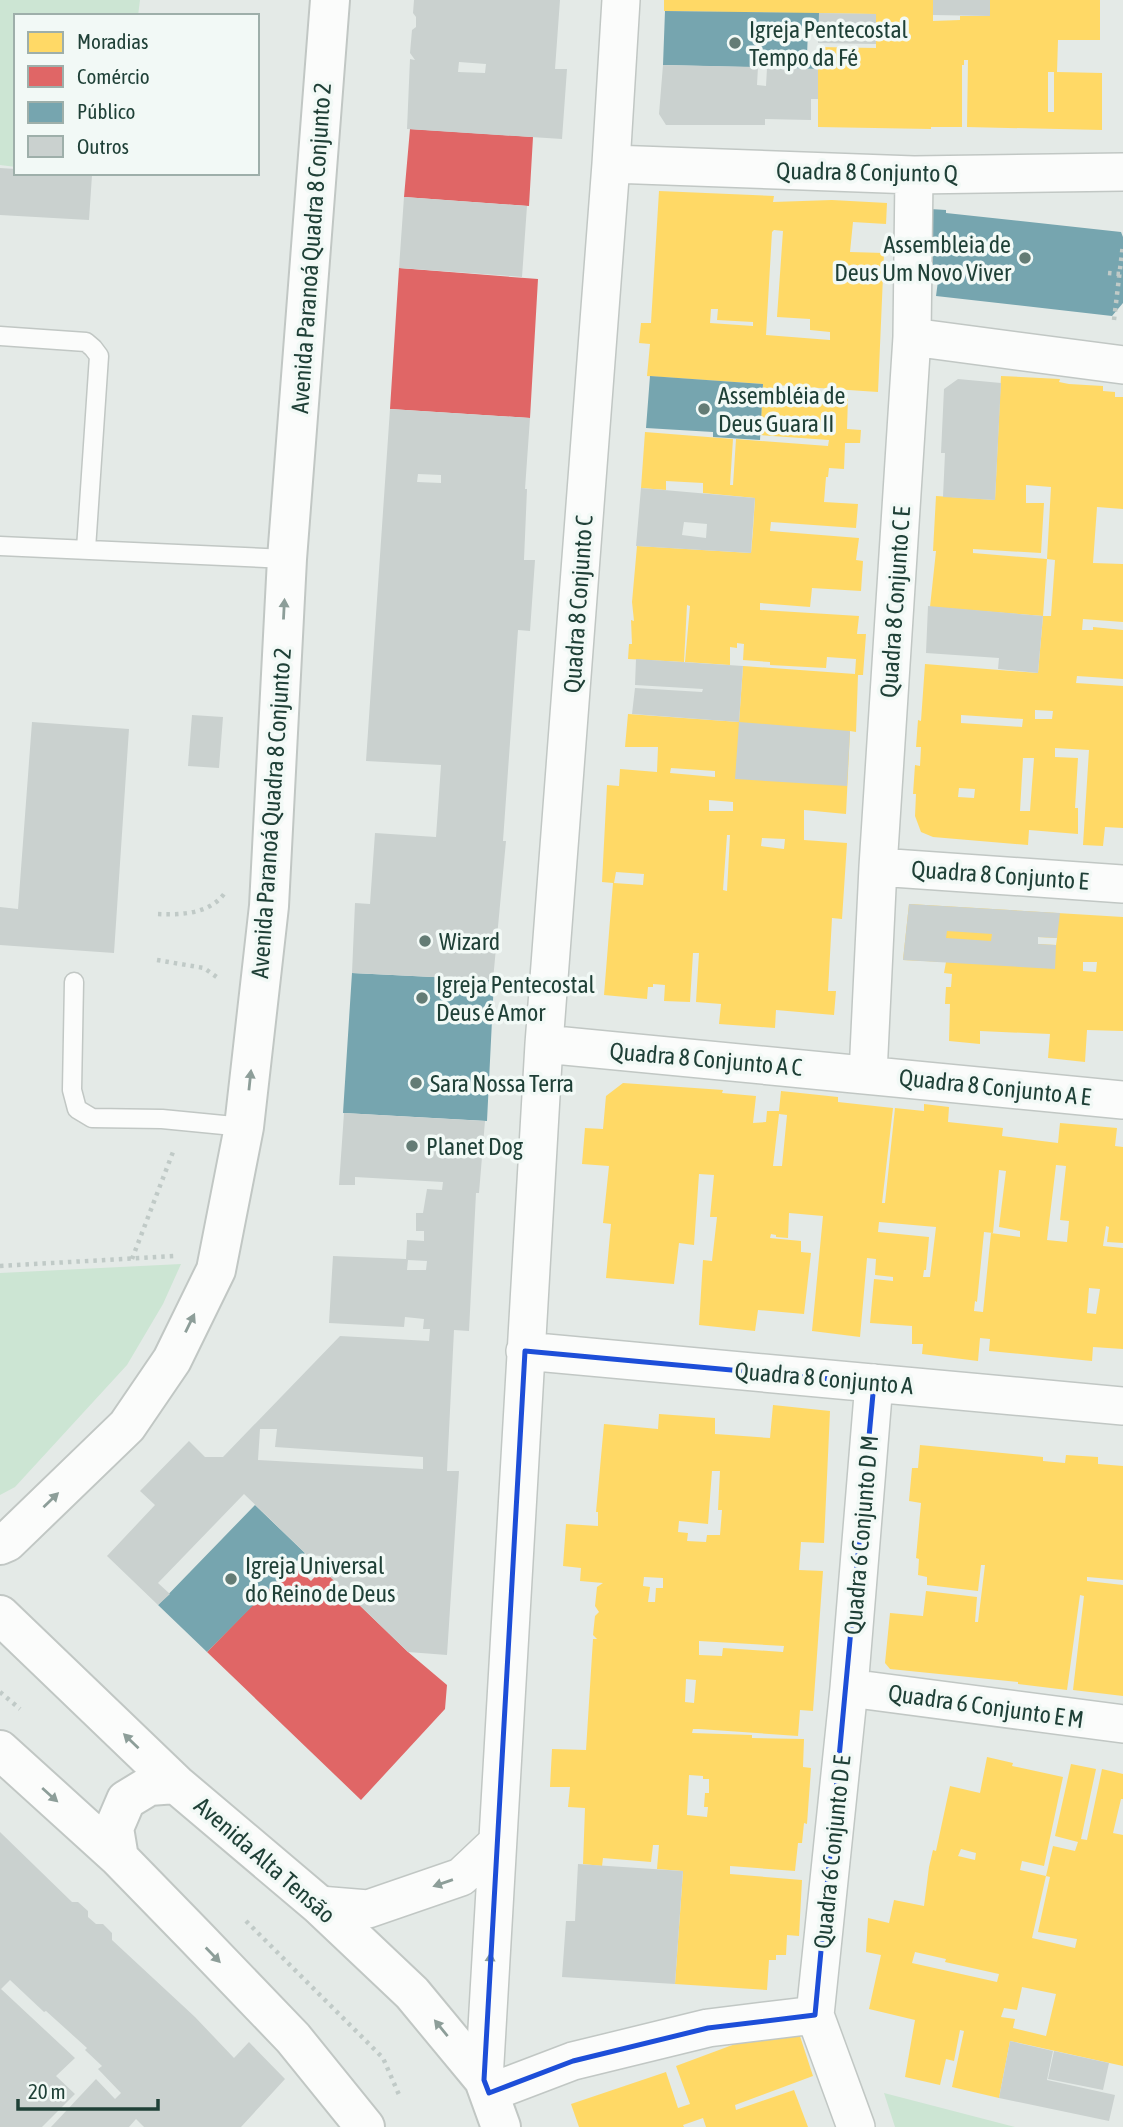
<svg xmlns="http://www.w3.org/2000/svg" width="1123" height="2127" font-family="'Asap Condensed',sans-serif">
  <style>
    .green { fill: #cce5d3 }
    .homes { fill: #ffd966; fill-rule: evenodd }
    .shops { fill: #e06666 }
    .public { fill: #76a5af }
    .building { fill: #cad1cf; fill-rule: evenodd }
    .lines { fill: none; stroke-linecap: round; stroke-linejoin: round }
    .service-casing { stroke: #c1c7c4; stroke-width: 21 }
    .minor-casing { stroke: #c1c7c4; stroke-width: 40 }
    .tertiary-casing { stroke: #c1c7c4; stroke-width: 42 }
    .path { stroke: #c0cac7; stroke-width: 4.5; stroke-dasharray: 3.5 5; stroke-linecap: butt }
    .service { stroke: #fbfcfb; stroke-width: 18 }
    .minor { stroke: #fbfcfb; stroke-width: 37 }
    .tertiary { stroke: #fbfcfb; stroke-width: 38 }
    .oneway { fill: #8d9e99 }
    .marked { fill: none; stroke: #1d4ed8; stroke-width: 5; stroke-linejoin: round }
    .poi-dot { fill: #647c75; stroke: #f2f9f6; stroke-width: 2.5 }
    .labels { text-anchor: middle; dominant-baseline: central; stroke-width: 7; stroke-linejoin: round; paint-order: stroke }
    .poi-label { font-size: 24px; fill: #1f4037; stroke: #f2f9f6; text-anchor: start }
    .street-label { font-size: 24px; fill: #1f4037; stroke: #f2f9f6 }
  </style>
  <rect width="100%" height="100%" fill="#e4eae7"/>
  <path class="green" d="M0 0H140L138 16H16V167L0 165Z
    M181 1264 163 1304 127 1365 15 1487 0 1495V1273Z
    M884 2093 1015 2127H895Z"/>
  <path class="homes" d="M664 0H933V21L960 20V16H990V0H1100V40H1058L1057 72 1102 73V130L967 127 968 60H964V65H962V127H931V129L818 127V47L876 48V14L664 11ZM1048 72H1054V112H1048Z
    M659 191 774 196 773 202 832 200 887 203 886 224 853 222 850 252 884 253 878 392 775 385 774 391 848 397 847 429 861 430 860 443H845L844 469 829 468 828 477H826L824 502 858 504 856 528 771 522 770 531 859 538 856 560 863 561 861 591 812 588 810 607 760 603V610L859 616 857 634H866L863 675H858L856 732 850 731 846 814 804 810V840L847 843 842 919 832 918 828 991H836L834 1015 776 1010 775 1028 719 1024 721 1004 696 1002 699 953H693L690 1002 664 1001 665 985 653 984V987H648L647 999 604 995 613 883 602 882 607 785 619 786 620 769 657 772 658 747H625L628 714 739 722 743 666 855 674 856 659 827 657 826 668 770 665V662L743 660 744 644 737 643V648L730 647V665L685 662 690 606 687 605 684 662 628 659 629 644H632L631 620 634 621 632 602 637 546 751 553 753 530 755 498 703 493V483L666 481V490L641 488 645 432 733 439 730 485H733L736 439 828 446 829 440 760 435 763 384 647 376 650 344 639 343 641 323H651ZM774 230 783 231 777 317 810 319V330L830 332V340L766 335 772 232ZM711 309H718L717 320 753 322V326L710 323ZM671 768 715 771V777L670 773ZM709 800 733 802V811H709ZM727 835H730L727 891 723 890ZM762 838 785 839 784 849 761 846ZM616 872 644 874 643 885 614 883Z
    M1001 376 1060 379 1059 382 1069 384 1103 386V391L1115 392V397H1123V509L1097 507 1093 563 1123 564V622L1083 619 1082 630H1093V627L1123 630V679L1077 676 1076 683 1123 686V828L1105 827 1103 846 1083 845 1089 750 1055 748V757L1078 758 1075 808H1078V834L1029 830 1028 845 933 837 921 832 915 816 916 794H913L915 765 920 766 921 747H916L918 720 921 721 925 664 1038 673 1043 616H1051L1055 560 1047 559 1043 616 930 607 936 551H933L936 496 995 500ZM1026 485 1051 487 1047 559 973 553V549L1041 553 1044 503H1026ZM1035 710 1053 711 1052 719H1035ZM961 715 1023 719 1022 727 961 723ZM1023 758H1034L1030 811H1020ZM959 788 975 789 974 798 958 797Z
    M909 904 1123 917V1031L1087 1030 1085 1062 1048 1058 1050 1034 980 1031V1044L949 1041 950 1004H945L946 987H951L952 974 944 973 946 962 903 960ZM1038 937 1057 938 1056 945 1038 944ZM1083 962H1097L1096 972 1083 971Z
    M623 1083 723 1090 722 1093 756 1096 753 1123 766 1122 767 1111H779L781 1091 838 1097V1102L893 1108 882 1203H885L895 1108 924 1111V1104L949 1107 948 1122 1003 1128 1002 1136 1058 1143 1060 1123 1117 1128 1115 1146 1123 1147V1243L1107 1242 1109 1227 1106 1226 1103 1246 1123 1248V1349L1093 1347 1092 1361 989 1351 990 1339 980 1338 978 1361 922 1354 923 1344H912V1326L870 1323 874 1279 893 1281V1277L875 1275 876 1259 867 1258 860 1337 812 1331 823 1216 789 1213 788 1238 776 1237V1235L771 1234 770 1238 801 1241V1252L811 1253 804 1314 758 1310 755 1331 699 1325 703 1260 712 1261 717 1217H710L714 1175 699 1174 694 1245 679 1243 674 1284 606 1278 611 1224 603 1223 609 1166 582 1164 585 1128 603 1129 606 1096ZM779 1114 787 1115 782 1166H773ZM1056 1165 1066 1166 1060 1220 1069 1221 1067 1242 1047 1240ZM999 1170 1006 1171 999 1227 1020 1231V1237L991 1233 983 1312 974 1311 975 1301 977 1302 984 1232 993 1233ZM879 1222 936 1227 930 1277H923L924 1270H926L929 1237 878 1232ZM1089 1288 1100 1289 1096 1314 1087 1313Z
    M773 1405 830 1411 824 1543 801 1542 799 1570 823 1571 813 1711 800 1710 798 1736 699 1729H693L692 1733 752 1735V1738L804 1739 803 1767 811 1768 807 1824 804 1823 802 1843H798L795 1871 730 1866V1874L802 1880 799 1936 787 1935 786 1955H776V1960H769L767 1990 675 1984 683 1871 657 1869 659 1845H653L651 1862 603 1858 602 1866 583 1864 585 1808 568 1807 570 1787H550L552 1749 586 1750 593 1639H597L593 1635 595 1616 599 1612 595 1606 597 1587 603 1583 580 1581 581 1568 563 1566 566 1524 598 1526V1512H596L604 1424 658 1429 659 1414 715 1418V1434L770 1438ZM712 1471H720L718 1510H722L720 1535H707L706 1542 687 1541 688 1533 678 1532 679 1521 708 1524ZM644 1577 663 1578V1588H656L655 1602H648L650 1587 643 1586ZM699 1641 784 1646 783 1652 723 1648 722 1656 699 1655ZM686 1679 696 1680 694 1703 685 1702ZM689 1775 703 1776V1779H709V1793H705L704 1807H708L707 1817 687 1815Z
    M920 1445 1043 1457V1461L1065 1463 1066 1455 1098 1457V1464L1123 1466V1580L1087 1577V1581L1123 1585V1696L1073 1690 1084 1596 1080 1595 1067 1690 1018 1684V1682L890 1669 885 1663 890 1613 923 1616 926 1591 977 1597 975 1622H978L985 1565H981L978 1591 927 1585V1577L918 1575 919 1559 916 1558 921 1503 909 1501 912 1468H918Z
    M987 1757 1013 1763 1012 1766 1063 1777 1044 1866 1022 1861 1020 1870 1046 1876 1032 1938 1075 1948 1077 1939 1038 1932 1050 1877 1046 1876 1053 1846 1075 1851 1078 1842 1055 1836 1071 1764 1096 1769 1081 1839 1087 1840 1102 1769 1123 1774V1799H1121L1113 1833 1123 1835V2066L1010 2041 999 2098 952 2087 964 2031 960 2030 954 2061 946 2059 940 2085 905 2077 915 2020 869 2009 881 1955 866 1952 868 1918 889 1923 894 1900 924 1906 929 1867 933 1850 936 1851 950 1786 980 1793ZM961 1849 976 1853 975 1860 958 1856ZM915 1952 946 1959 945 1962 999 1974 997 1982 912 1963ZM1022 1987 1056 1994 1046 2036 1013 2028 1015 2019 1001 2017 1004 2008 1017 2010Z
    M781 2027 798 2030 813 2076 735 2105 736 2110 794 2090 808 2127H706L703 2118 683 2125 684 2127H579L571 2104 666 2072 678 2108 690 2104 676 2066Z"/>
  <path class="shops" d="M410 129 533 137 529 206 404 197Z
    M399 268 538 279 530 418 390 409Z
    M293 1564 311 1581 322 1569 408 1652 447 1685 445 1709 361 1800 207 1652Z"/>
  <path class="public" d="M665 11 819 13V30L808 29 807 56H818V69L663 65Z
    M930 209 946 210V213L1121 232 1123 237V303L1112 316 936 296 938 281 925 279Z
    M650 376 763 384 760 440 713 437V432L646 428Z
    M352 973 494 980 487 1121 343 1113Z
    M255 1505 305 1553 207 1652 158 1605Z"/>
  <path class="building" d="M414 0H560L555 69H567L562 139 407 129 410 59 415 60 410 53 412 30 416 27V17L413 13ZM459 62 486 64 485 73 458 72Z
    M933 0H990V16L933 15Z
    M819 13 876 14V44L818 43Z
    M663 65 758 67 757 85 766 86 767 68 818 69V99H811V120L765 119V125H666L659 114Z
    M0 168 16 169V173L92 175 89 220 0 215Z
    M404 197 527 206 522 277 399 268Z
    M958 379 1001 383 995 500 943 497 945 453H941L944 389Z
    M390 409 530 418 525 489H527L524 560H535L530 631 518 630 503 841H506L493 980 352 973 355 903 370 904 375 833 436 837 441 765 366 761ZM418 474 441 475V483L417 482Z
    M641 488 755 498 751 553 636 546ZM684 522 707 524 706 538 682 535Z
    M928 606 1043 616 1038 673 998 669 999 658 926 653Z
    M636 659 743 666 739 722 632 714 635 688 702 692 703 689 635 685Z
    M192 715 223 717 219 768 188 766Z
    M32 722 129 729 114 953 0 945V907L18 909Z
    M739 722 850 731 847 786 735 779Z
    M909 904 1060 913 1057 938 1038 937V944L1056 945 1055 969 903 960ZM947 931 992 934 991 941 946 938Z
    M344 1113 485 1121 479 1193H476L469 1331 454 1330 447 1471H459L447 1655 408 1652 321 1568V1556L307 1555 244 1494 158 1583 170 1594 158 1605 107 1556 155 1505 140 1491 189 1441 205 1457H223L340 1336 429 1341 430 1329H423L424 1319 405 1317 404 1327 329 1323 333 1256 406 1259 407 1240 424 1241V1231H416V1213H423L427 1189 442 1190 443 1182 355 1177V1185H339ZM408 1260 427 1261 426 1270H407ZM260 1429H277L275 1447 423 1457V1469L258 1460Z
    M0 1832 72 1902H78L88 1911V1917L96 1924H103L112 1933V1940L195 2017 234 2058 249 2042 285 2079 241 2127H144L136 2119 129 2127H51L96 2079 115 2099 121 2093 98 2069 102 2066 85 2050 87 2048 46 2011 44 2012 10 1980 1 1989 75 2058 56 2076 75 2094 42 2127H0Z
    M578 1864 683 1871 675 1984 562 1977 566 1921H575Z
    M1010 2041 1053 2051 1047 2080 1115 2095 1109 2121 999 2098Z
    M1054 2051 1109 2063 1103 2090 1048 2079Z"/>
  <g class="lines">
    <defs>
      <path id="service" d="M0 336 86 342 93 348 99 356 86 549
        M0 546 287 559
        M74 982 72 1090 77 1109 92 1118 162 1119 244 1127"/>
      <path id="minor" d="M611 164 914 175 1123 172
        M912 337 1123 365
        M878 867 1123 884
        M544 1044 1123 1100
        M868 1074 878 867 912 337 914 175
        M525 1351 1123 1406
        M849 1688 1123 1724
        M319 1905 368 1909 461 1877 497 1843
        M484 2080 544 1044 611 164 621 0
        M489 2093 573 2061 708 2028 815 2015
        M856 2127 815 2015 849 1688 874 1383"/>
      <path id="tertiary" d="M0 1545 7 1542 127 1426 172 1360 216 1270 244 1127 269 906 287 559 330 0
        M0 1615 176 1784 319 1905 412 1993 484 2080 501 2127
        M0 1750 119 1858 195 1936 293 2038 365 2127
        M119 1858 114 1828 126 1800 149 1786 176 1784"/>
    </defs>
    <use href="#service" class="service-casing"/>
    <use href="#minor" class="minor-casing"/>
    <use href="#tertiary" class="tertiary-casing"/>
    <path class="path" d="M1108 273 1120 274
      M1114 320 1123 244
      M158 914C181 915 209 914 224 894
      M157 960 204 968 218 978
      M132 1259 173 1152
      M0 1266 174 1256
      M0 1692 20 1709
      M246 1921 383 2058 400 2097"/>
    <use href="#service" class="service"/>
    <use href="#minor" class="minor"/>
    <use href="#tertiary" class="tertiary"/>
  </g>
  <defs><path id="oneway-solid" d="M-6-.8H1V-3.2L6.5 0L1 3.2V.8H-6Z" transform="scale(1.75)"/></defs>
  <g class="oneway">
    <use href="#oneway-solid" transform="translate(284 609) rotate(-87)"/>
    <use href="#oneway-solid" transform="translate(250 1080) rotate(-84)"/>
    <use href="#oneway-solid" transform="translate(190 1323) rotate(-64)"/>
    <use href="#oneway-solid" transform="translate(51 1500) rotate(-44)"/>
    <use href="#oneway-solid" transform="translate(131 1741) rotate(-136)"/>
    <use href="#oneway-solid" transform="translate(50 1795) rotate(42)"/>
    <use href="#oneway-solid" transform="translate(443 1883) rotate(161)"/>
    <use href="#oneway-solid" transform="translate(213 1955) rotate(46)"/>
    <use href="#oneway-solid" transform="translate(490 1963) rotate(-87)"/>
    <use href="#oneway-solid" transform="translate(441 2028) rotate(-129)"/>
  </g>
  <path class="marked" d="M525 1351 874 1383 815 2015 708 2028 573 2061 489 2093 484 2080Z"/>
  <g class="poi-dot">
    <circle cx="735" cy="43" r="7"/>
    <circle cx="1025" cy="258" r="7"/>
    <circle cx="704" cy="409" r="7"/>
    <circle cx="425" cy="941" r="7"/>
    <circle cx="422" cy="998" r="7"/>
    <circle cx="416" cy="1083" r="7"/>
    <circle cx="412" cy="1146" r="7"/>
    <circle cx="231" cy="1579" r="7"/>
  </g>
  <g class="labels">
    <g class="poi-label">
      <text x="749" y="29">Igreja Pentecostal<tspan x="749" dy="28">Tempo da Fé</tspan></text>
      <text x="1011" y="244" text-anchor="end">Assembleia de<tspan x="1011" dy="28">Deus Um Novo Viver</tspan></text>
      <text x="718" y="395">Assembléia de<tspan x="718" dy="28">Deus Guara II</tspan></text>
      <text x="439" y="941">Wizard</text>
      <text x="436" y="984">Igreja Pentecostal<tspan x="436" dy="28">Deus é Amor</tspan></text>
      <text x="430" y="1083">Sara Nossa Terra</text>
      <text x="426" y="1146">Planet Dog</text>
      <text x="245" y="1565">Igreja Universal<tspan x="245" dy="28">do Reino de Deus</tspan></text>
    </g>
    <g class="street-label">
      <text transform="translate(867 172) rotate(1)">Quadra 8 Conjunto Q</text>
      <text transform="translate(311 248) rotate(-86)">Avenida Paranoá Quadra 8 Conjunto 2</text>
      <text transform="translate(895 602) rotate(-86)">Quadra 8 Conjunto C E</text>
      <text transform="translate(578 604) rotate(-86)">Quadra 8 Conjunto C</text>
      <text transform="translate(271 813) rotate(-86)">Avenida Paranoá Quadra 8 Conjunto 2</text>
      <text transform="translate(1000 875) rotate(4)">Quadra 8 Conjunto E</text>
      <text transform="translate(706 1059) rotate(5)">Quadra 8 Conjunto A C</text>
      <text transform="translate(995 1087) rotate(6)">Quadra 8 Conjunto A E</text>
      <text transform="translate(824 1378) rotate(5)">Quadra 8 Conjunto A</text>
      <text transform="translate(861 1535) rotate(-85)">Quadra 6 Conjunto D M</text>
      <text transform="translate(986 1706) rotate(8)">Quadra 6 Conjunto E M</text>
      <text transform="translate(832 1852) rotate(-84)">Quadra 6 Conjunto D E</text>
      <text transform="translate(265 1860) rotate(41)">Avenida Alta Tensão</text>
    </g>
  </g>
  <rect x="14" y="14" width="245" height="161" fill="#f2f9f6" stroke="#9eafaa" stroke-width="2"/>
  <rect x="28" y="32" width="35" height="21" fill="#ffd966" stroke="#9eafaa" stroke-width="2"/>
  <text x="77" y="49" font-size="21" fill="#1f4037">Moradias</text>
  <rect x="28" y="66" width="35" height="21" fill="#e06666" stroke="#9eafaa" stroke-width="2"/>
  <text x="77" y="84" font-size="21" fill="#1f4037">Comércio</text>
  <rect x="28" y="102" width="35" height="21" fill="#76a5af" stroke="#9eafaa" stroke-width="2"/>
  <text x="77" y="119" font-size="21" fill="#1f4037">Público</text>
  <rect x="28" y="136" width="35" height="21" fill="#cad1cf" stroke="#9eafaa" stroke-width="2"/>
  <text x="77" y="154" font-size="21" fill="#1f4037">Outros</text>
  <path d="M18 2099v10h140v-10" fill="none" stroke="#1f4037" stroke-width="3.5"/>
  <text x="28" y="2099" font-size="21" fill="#1f4037" stroke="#f2f9f6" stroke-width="5" paint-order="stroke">20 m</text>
</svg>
